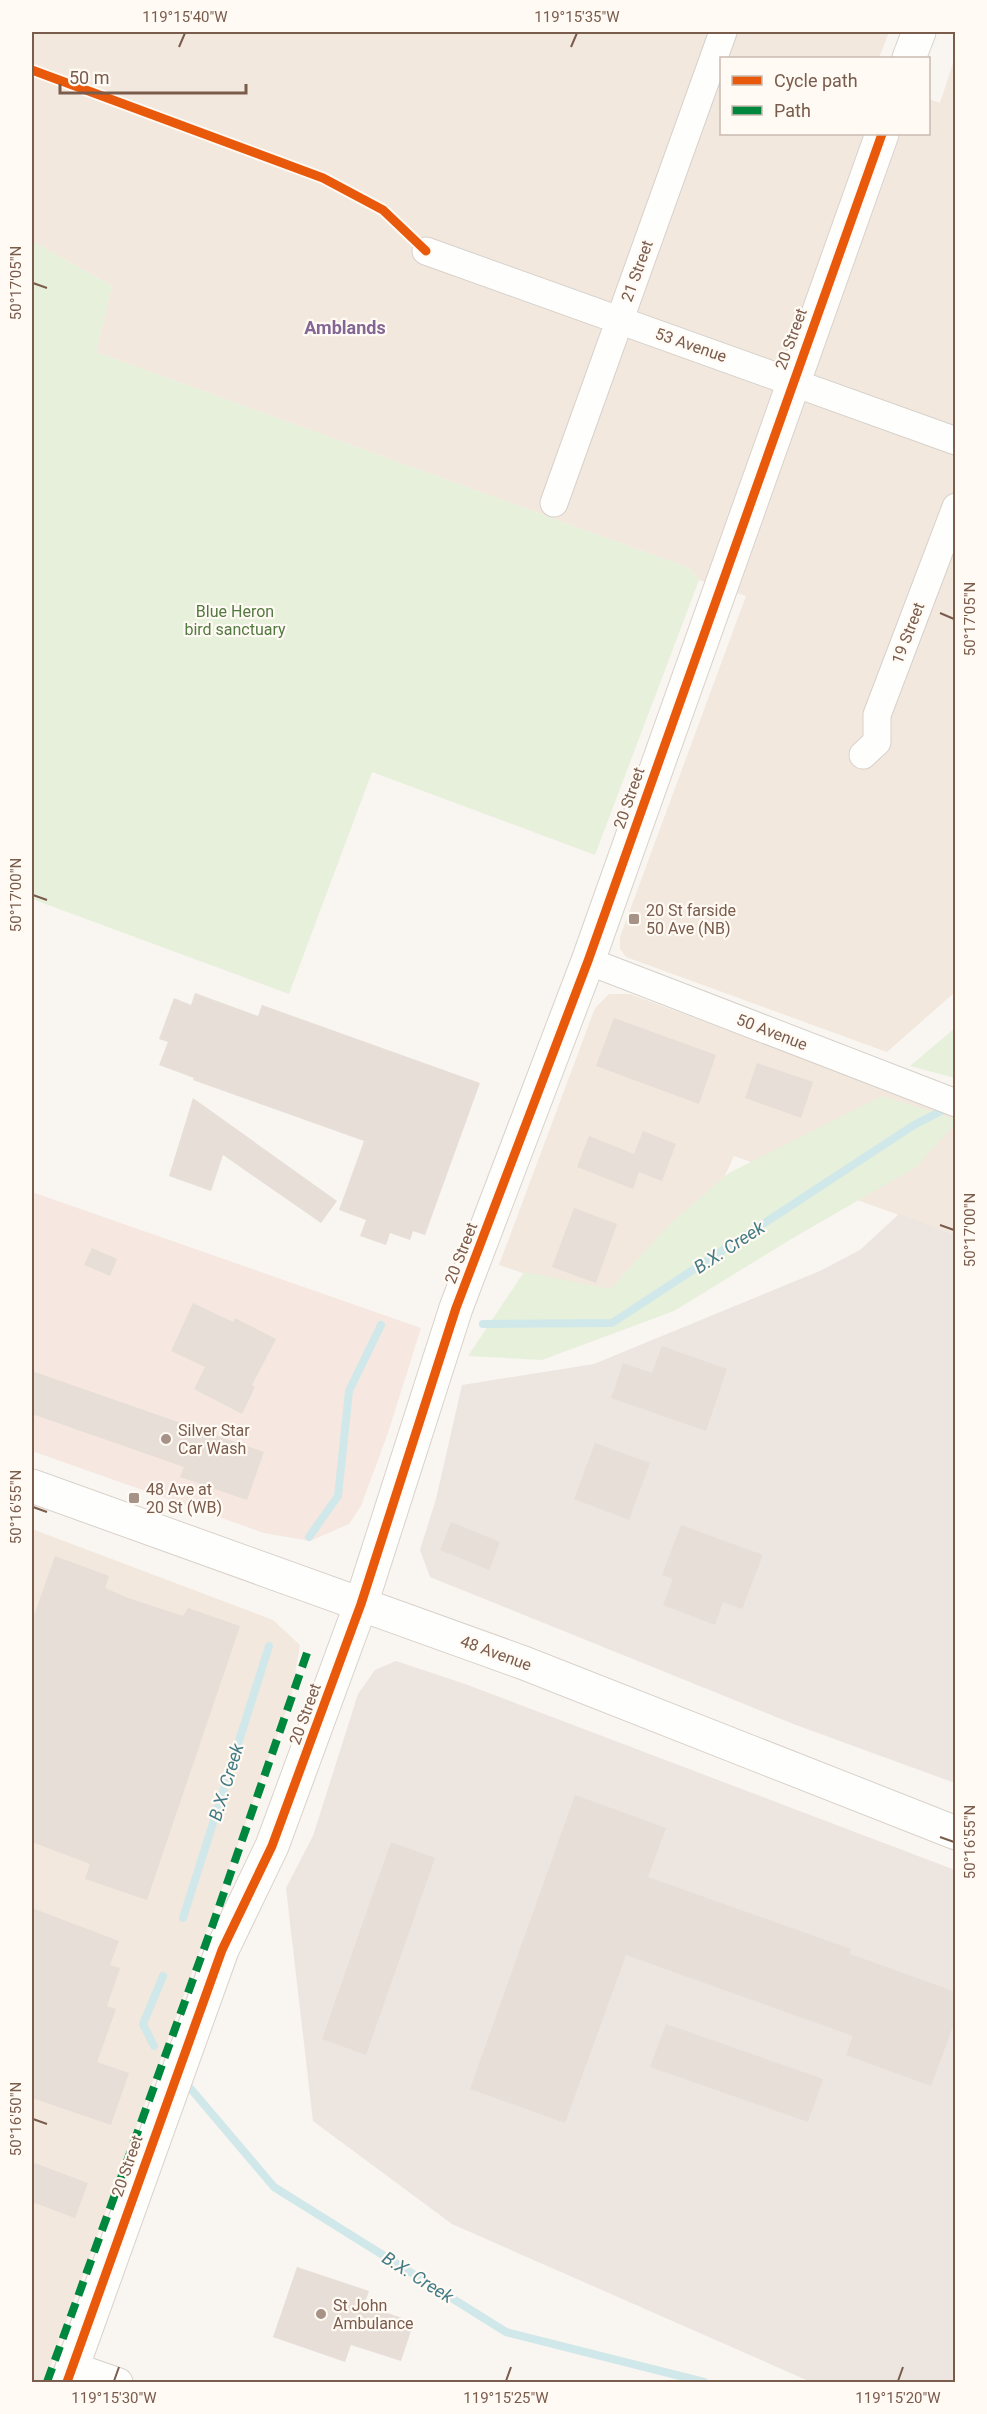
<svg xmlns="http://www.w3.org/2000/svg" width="987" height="2414" font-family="Roboto,sans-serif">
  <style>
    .residential { fill: #f2e8de }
    .commercial { fill: #f6e8e1 }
    .industrial { fill: #ede5e0 }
    .green { fill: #e7f0db }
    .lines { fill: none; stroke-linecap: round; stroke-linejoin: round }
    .stream { stroke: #d0e8ea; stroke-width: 8 }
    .building { fill: #e6ded7 }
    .street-casing { stroke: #d7d1cb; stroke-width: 29 }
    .secondary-casing { stroke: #d9d2cb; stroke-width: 35 }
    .street { stroke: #fefefd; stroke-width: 27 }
    .secondary { stroke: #fefefd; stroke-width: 33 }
    .quiet { stroke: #00873e; stroke-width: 8; stroke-dasharray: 15 8; stroke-linecap: butt }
    .cycleway-casing { stroke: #fffaf3; stroke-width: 13 }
    .cycleway { stroke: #e8590c; stroke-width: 9 }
    .ticks { fill: none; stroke: #7a5c4d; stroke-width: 2 }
    .poi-dot { fill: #a69286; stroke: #fffaf3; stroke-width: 2 }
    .labels { text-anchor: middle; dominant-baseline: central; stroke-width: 4.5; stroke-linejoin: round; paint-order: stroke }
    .street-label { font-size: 16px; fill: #7a5c4d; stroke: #fffaf3 }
    .park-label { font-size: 16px; fill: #537a41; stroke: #fffaf3 }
    .poi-label { font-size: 16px; fill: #7a5c4d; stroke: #fffaf3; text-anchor: start }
    .neighbourhood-label { font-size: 18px; font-weight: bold; fill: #846695; stroke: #fffaf3 }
    .water-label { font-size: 18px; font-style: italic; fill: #437c86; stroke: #fffaf3 }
    .neatline { fill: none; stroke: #7a5c4d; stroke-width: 2 }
    .ticks-label { font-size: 15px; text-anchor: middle; fill: #7a5c4d }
  </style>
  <rect width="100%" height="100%" fill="#f9f5f0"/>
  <path class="residential" d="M32 32H889L879 58H722V134H928L929 99 940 103 955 57V992L887 1052 626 957 620 949V937L746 596 699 580 689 568 96 352 112 286 32 241Z
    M609 994H630L955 1114V1235L734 1156 699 1233 611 1303 499 1265 595 1008Z
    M32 1529 273 1620 300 1645 291 1697 48 2373 70 2382H32Z"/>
  <path class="commercial" d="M32 1192 421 1328 388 1433 361 1506 349 1524 310 1541 264 1533 32 1451Z"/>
  <path class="industrial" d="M899 1214 955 1235V1783L796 1725 430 1577 420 1550 436 1499 462 1385 594 1364 820 1271 860 1250Z
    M396 1661 465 1684 955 1870V2382H811L452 2224 313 2121 286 1888 313 1836 358 1694 375 1670Z"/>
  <path class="green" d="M32 241 112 286 96 352 689 568 699 580 595 855 372 772 289 994 32 899Z
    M955 1028V1078L910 1066Z
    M882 1096 955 1119V1124L916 1167 793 1238 674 1311 542 1360 468 1356 524 1272 610 1289 672 1222 729 1173Z"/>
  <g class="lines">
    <path class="stream" d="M483 1324 612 1323 914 1125 949 1107
      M309 1537 338 1496 349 1391 381 1325
      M183 1918 269 1646
      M154 2046 143 2024 163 1976
      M185 2082 274 2187 506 2332 704 2382"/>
  </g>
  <path class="building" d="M195 993 258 1016 262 1005 480 1083 425 1235 413 1231 410 1240 390 1233 386 1245 360 1236 366 1220 339 1210 364 1141 193 1080 194 1078 159 1065 168 1042 159 1039 174 998 191 1005Z
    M614 1018 716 1055 699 1104 596 1066Z
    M757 1063 813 1082 801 1118 745 1098Z
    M193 1098 337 1201 321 1223 223 1155 211 1191 169 1176Z
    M643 1131 676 1144 662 1181 639 1172 633 1189 577 1167 589 1136 634 1154Z
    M574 1208 617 1224 596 1283 552 1267Z
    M92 1248 117 1259 110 1276 84 1265Z
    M193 1303 233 1322 235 1318 276 1339 252 1385 255 1387 242 1414 194 1389 205 1367 171 1351Z
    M662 1346 727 1369 706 1431 611 1398 623 1363 652 1373Z
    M32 1371 264 1452 247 1500 180 1477 184 1467 32 1414Z
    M595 1443 650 1463 629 1520 574 1499Z
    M451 1522 500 1542 489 1570 440 1550Z
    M681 1525 763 1555 742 1609 723 1602 715 1625 663 1605 673 1579 662 1575Z
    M55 1556 109 1576 105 1588 128 1598 183 1616 188 1608 240 1626 147 1900 85 1879 90 1864 32 1842V1621Z
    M575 1795 666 1828 648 1877 851 1949 850 1954 956 1992V2018L931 2086 846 2055 853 2036 626 1955 565 2123 470 2089Z
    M391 1842 435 1858 366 2055 322 2039Z
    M32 1908 119 1941 110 1965 120 1968 107 2006 116 2009 97 2062 129 2073 111 2125 32 2098Z
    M666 2024 823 2079 808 2122 650 2067Z
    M32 2162 88 2183 75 2218 32 2202Z
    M297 2267 369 2291 364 2305 414 2322 401 2361 351 2345 345 2362 273 2337Z"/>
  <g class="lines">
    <defs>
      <path id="street" d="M426 251 956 441
        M554 503 723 32
        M863 755 877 742V715L956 507
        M588 961 956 1103
        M73 2366 119 2382"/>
      <path id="secondary" d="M909 58 919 32
        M32 1486 524 1663 956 1833
        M67 2382 222 1950 272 1846 361 1604 456 1308 588 961 882 134"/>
    </defs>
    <use href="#street" class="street-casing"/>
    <use href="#secondary" class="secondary-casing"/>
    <use href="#street" class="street"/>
    <use href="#secondary" class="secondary"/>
    <path class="quiet" d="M47 2382 213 1924 307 1653"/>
    <defs>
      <path id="cycleway" d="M32 70 323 178 383 210 426 251
        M67 2382 222 1950 272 1846 361 1604 456 1308 588 961 882 134"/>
    </defs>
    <use href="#cycleway" class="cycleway-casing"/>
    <use href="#cycleway" class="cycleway"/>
  </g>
  <path class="ticks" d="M179 47 185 33M571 47 577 33M33 283 47 288M940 613 954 619M33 895 47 900M940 1225 954 1230M33 1507 47 1512M940 1837 954 1842M33 2119 47 2124M114 2381 119 2367M506 2381 511 2367M898 2381 903 2367"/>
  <g class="poi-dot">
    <rect x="628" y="913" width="12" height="12" rx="3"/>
    <circle cx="166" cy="1439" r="6"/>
    <rect x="128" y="1492" width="12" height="12" rx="3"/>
    <circle cx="321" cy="2314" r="6"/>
  </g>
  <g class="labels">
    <g class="street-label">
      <text transform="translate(637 271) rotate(-70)">21 Street</text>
      <text transform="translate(791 339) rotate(-70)">20 Street</text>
      <text transform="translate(691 345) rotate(19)">53 Avenue</text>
      <text transform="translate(908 633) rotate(-69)">19 Street</text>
      <text transform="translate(629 798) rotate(-71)">20 Street</text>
      <text transform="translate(772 1032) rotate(21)">50 Avenue</text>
      <text transform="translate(461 1253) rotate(-69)">20 Street</text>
      <text transform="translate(496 1653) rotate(20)">48 Avenue</text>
      <text transform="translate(305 1714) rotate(-70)">20 Street</text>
      <text transform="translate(127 2166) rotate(-71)">20 Street</text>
    </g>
    <g class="park-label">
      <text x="235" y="611">Blue Heron<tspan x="235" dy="18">bird sanctuary</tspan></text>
    </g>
    <g class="poi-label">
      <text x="646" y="910">20 St farside<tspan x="646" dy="18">50 Ave (NB)</tspan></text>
      <text x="178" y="1430">Silver Star<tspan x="178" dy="18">Car Wash</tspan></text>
      <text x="146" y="1489">48 Ave at<tspan x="146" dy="18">20 St (WB)</tspan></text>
      <text x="333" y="2305">St John<tspan x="333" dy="18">Ambulance</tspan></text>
    </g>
    <g class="neighbourhood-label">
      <text x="345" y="327">Amblands</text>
    </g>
    <g class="water-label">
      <text transform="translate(729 1247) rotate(-33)">B.X. Creek</text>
      <text transform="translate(226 1782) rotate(-73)">B.X. Creek</text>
      <text transform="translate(418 2277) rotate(32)">B.X. Creek</text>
    </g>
  </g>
  <rect width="987" height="2414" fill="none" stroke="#fffaf3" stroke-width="66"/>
  <rect x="720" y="57" width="210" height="78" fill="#fffaf3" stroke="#cabbb1" stroke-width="1.5"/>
  <rect x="732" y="76" width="30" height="9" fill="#e8590c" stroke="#cabbb1" stroke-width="1.5"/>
  <text x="774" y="87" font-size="18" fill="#7a5c4d">Cycle path</text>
  <rect x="732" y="106" width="30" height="9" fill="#00873e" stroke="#cabbb1" stroke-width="1.5"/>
  <text x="774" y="117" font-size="18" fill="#7a5c4d">Path</text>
  <path d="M60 84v9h186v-9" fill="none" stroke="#7a5c4d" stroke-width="3"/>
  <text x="69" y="84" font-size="18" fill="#7a5c4d" stroke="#fffaf3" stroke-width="4.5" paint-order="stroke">50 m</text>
  <rect x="33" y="33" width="921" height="2348" class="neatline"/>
  <g class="ticks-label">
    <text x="185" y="22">119°15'40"W</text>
    <text x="577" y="22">119°15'35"W</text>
    <text transform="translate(16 283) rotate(-90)" y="5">50°17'05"N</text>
    <text transform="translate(970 619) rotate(-90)" y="5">50°17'05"N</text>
    <text transform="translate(16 895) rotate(-90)" y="5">50°17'00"N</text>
    <text transform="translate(970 1230) rotate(-90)" y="5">50°17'00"N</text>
    <text transform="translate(16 1507) rotate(-90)" y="5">50°16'55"N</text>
    <text transform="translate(970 1842) rotate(-90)" y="5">50°16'55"N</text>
    <text transform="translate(16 2119) rotate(-90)" y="5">50°16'50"N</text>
    <text x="114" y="2403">119°15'30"W</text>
    <text x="506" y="2403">119°15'25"W</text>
    <text x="898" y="2403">119°15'20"W</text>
  </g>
</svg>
